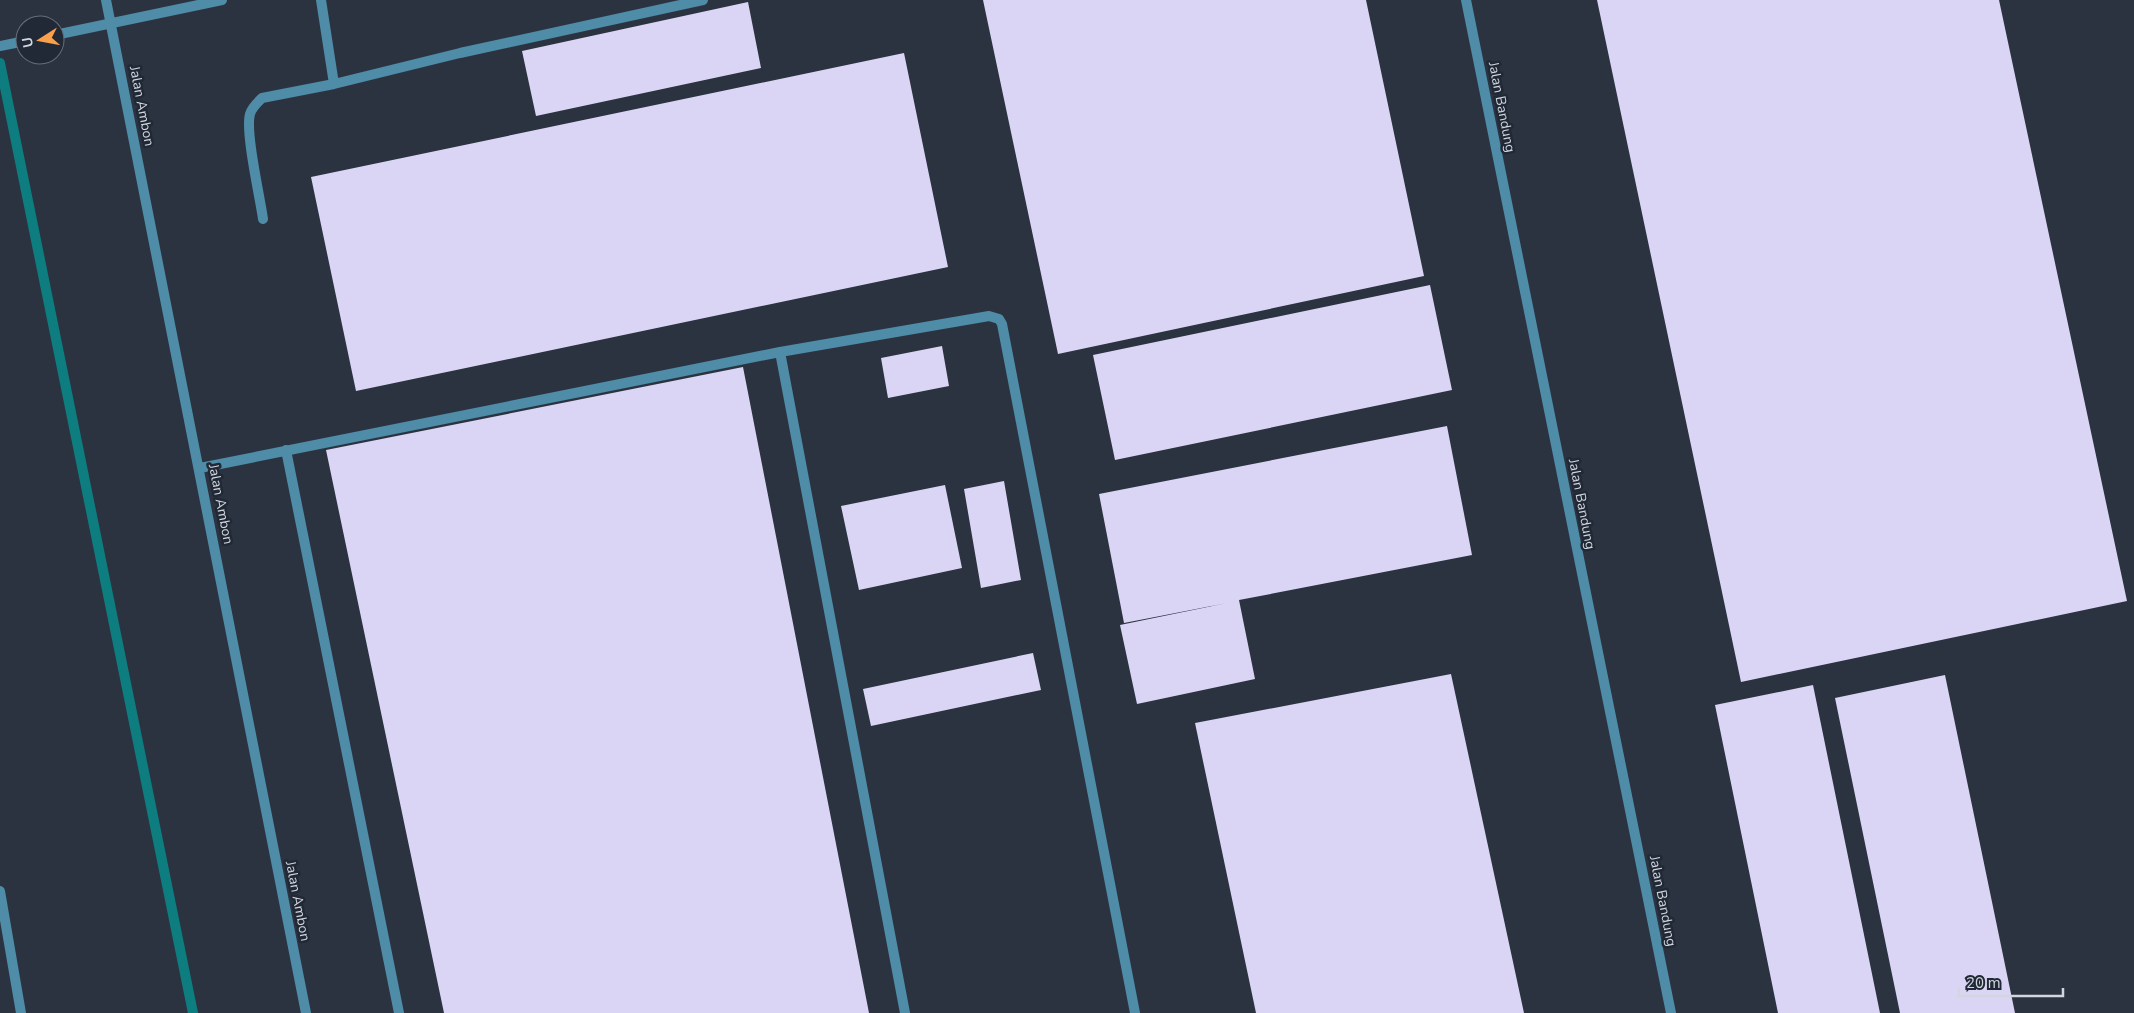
<svg xmlns="http://www.w3.org/2000/svg" width="2134" height="1013" font-family="'Nunito Sans',sans-serif">
  <style>
    .lines { fill: none; stroke-linecap: round; stroke-linejoin: round }
    .stream { stroke: #0d7d80; stroke-width: 10 }
    .building { fill: #dbd5f5 }
    .service { stroke: #4e8ca8; stroke-width: 10 }
    .labels { text-anchor: middle; dominant-baseline: central; stroke-width: 5; stroke-linejoin: round; paint-order: stroke }
    .street-label { font-size: 14px; fill: #d1d6df; stroke: #212936 }
  </style>
  <rect width="100%" height="100%" fill="#2b3341"/>
  <g class="lines">
    <path class="stream" d="M0 63 193 1013"/>
  </g>
  <path class="building" d="M983 0H1366L1424 276 1058 354Z
    M1597 0H1999L2127 601 1741 682Z
    M748 2 761 68 536 116 522 51Z
    M904 53 948 267 356 391 311 177Z
    M1430 285 1452 390 1115 460 1093 355Z
    M942 346 949 386 888 398 881 358Z
    M743 367 869 1013H444L326 450Z
    M1447 426 1472 555 1239 600 1255 679 1137 704 1120 625 1227 603 1124 623 1099 494Z
    M1004 481 1021 580 981 588 964 489Z
    M945 485 962 568 859 590 841 506Z
    M1033 653 1041 690 871 726 863 689Z
    M1451 674 1524 1013H1256L1195 723Z
    M1945 675 2015 1013H1900L1835 698Z
    M1813 685 1880 1013H1778L1715 705Z"/>
  <g class="lines">
    <path class="service" d="M106 0 306 1013
      M1466 0 1671 1013
      M55 35 222 0
      M0 46 25 41
      M334 84 460 53 703 0
      M263 219C260 197 245 132 250 114 252 107 257 103 262 98L334 84 321 0
      M780 352 905 1013
      M286 450 399 1013
      M200 468 780 352 989 316 999 319 1002 324 1135 1013
      M0 891 21 1013"/>
  </g>
  <g class="labels">
    <g class="street-label">
      <text transform="translate(142 106) rotate(79)">Jalan Ambon</text>
      <text transform="translate(1502 107) rotate(79)">Jalan Bandung</text>
      <text transform="translate(221 504) rotate(79)">Jalan Ambon</text>
      <text transform="translate(1582 504) rotate(79)">Jalan Bandung</text>
      <text transform="translate(298 901) rotate(79)">Jalan Ambon</text>
      <text transform="translate(1663 901) rotate(79)">Jalan Bandung</text>
    </g>
  </g>
  <g transform="translate(40 40) rotate(259)"><circle r="24" fill="#212936" stroke="#676e7a"/>
  <path d="M0-4L9 19L0 12L-9 19Z" fill="#f8a04b"/>
  <text y="-8" font-size="14" font-weight="bold" text-anchor="middle" fill="#d1d6df">U</text>
  </g>
  <path d="M1959 988v8h104v-8" fill="none" stroke="#d1d6df" stroke-width="2.5"/>
  <text x="1966" y="988" font-size="15" fill="#d1d6df" stroke="#212936" stroke-width="4" paint-order="stroke">20 m</text>
</svg>
